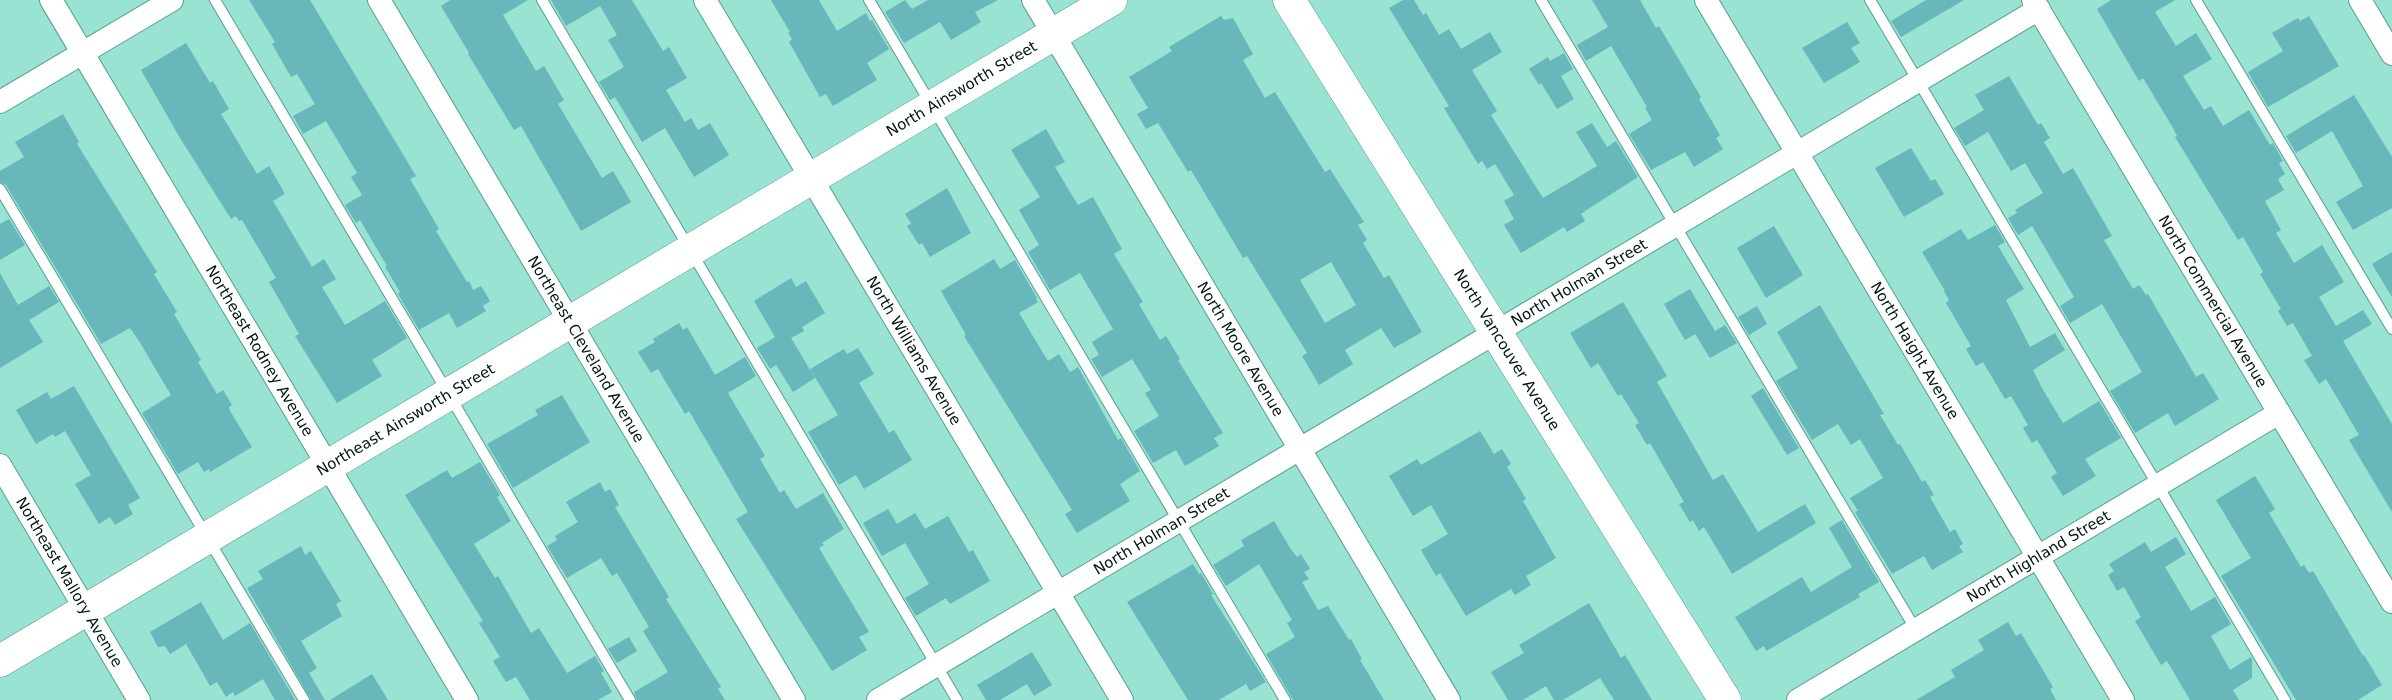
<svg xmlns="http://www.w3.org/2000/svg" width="2392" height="700" font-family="'DejaVu Sans',sans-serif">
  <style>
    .building { fill: #68b7ba; fill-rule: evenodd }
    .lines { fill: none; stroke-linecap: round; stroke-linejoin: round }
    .lane-casing { stroke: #55a091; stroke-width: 12 }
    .street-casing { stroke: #55a091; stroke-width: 24 }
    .secondary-casing { stroke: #55a091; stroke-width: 33 }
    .lane { stroke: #fff; stroke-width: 10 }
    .street { stroke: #fff; stroke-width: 22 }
    .secondary { stroke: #fff; stroke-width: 32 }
    .labels { text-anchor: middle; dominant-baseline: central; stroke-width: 4.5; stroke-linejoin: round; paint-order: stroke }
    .street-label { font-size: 15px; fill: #001511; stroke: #d8fcf3 }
  </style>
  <rect width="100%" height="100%" fill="#98e3d2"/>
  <path class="building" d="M249 0H310L416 176 410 179 439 229 436 231 467 282 469 281 473 290 481 286 490 301 483 306 486 311 457 328 449 313 419 330 398 294 400 292 385 267 387 266 360 220 356 223 345 205 362 195 351 177 357 173 326 121 303 134 293 116 315 104 297 74 291 77 272 44 275 42Z
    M450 0H528L503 15 536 71 544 66 564 100 558 104 602 178 613 171 631 202 581 231 521 126 514 130 468 54 469 53 441 6Z
    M551 0H632L663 51 669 47 687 78 666 90 685 122 691 118 698 130 710 123 729 155 694 177 665 128 642 142 615 97 610 100 599 82 624 67 608 40 617 35 600 6 566 26Z
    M771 0H819L837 31 866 13 870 21 872 20 889 49 867 63 877 80 833 106 826 94 820 97 789 42 792 39 788 33 790 32Z
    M905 0 912 9 928 0H998L975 12 981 22 951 40 940 22 904 43 885 12Z
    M1403 0H1414L1423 15 1426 13 1439 35 1449 29 1461 49 1490 32 1502 52 1472 70 1497 111 1491 115 1543 198 1597 166 1576 132 1592 123 1607 147 1616 141 1638 177 1588 209 1581 214 1585 221 1567 232 1564 227 1521 253 1504 225 1514 219 1504 201 1514 195 1495 164 1487 169 1482 161 1478 164 1444 108 1449 106 1389 8Z
    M1592 0H1640L1656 28 1659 26 1701 97 1699 99 1720 135 1716 138 1723 149 1694 167 1685 152 1651 170 1629 134 1652 120 1645 108 1647 107 1611 46 1586 61 1577 45 1608 27Z
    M1926 0H1964L1901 37 1891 21Z
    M2111 0H2175L2155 12 2176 46 2196 33 2212 59 2183 76 2204 110 2211 106 2223 126 2249 110 2270 145 2273 143 2283 161 2279 163 2285 174 2278 179 2284 190 2265 201 2281 230 2276 233 2294 263 2322 245 2344 282 2319 297 2336 326 2363 310 2372 324 2343 341 2392 424V512L2349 440 2359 435 2326 379 2319 384 2304 360 2312 356 2293 323 2287 326 2278 311 2281 309 2260 274 2263 272 2243 237 2238 240 2175 137 2177 136 2173 128 2143 78 2139 81 2097 9Z
    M1221 16 1224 20 1233 18 1253 54 1243 60 1265 98 1275 92 1325 172 1330 169 1364 222 1358 225 1367 240 1363 243 1384 278 1389 275 1422 332 1394 348 1381 328 1345 350 1353 364 1319 385 1302 356 1307 353 1247 256 1243 258 1191 170 1188 172 1158 123 1146 129 1137 114 1148 108 1129 77 1172 51 1169 47ZM1331 262 1356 305 1325 323 1300 280Z
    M2309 16 2339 66 2268 107 2248 72 2283 51 2272 33 2298 18 2300 21Z
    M1847 22 1860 43 1851 48 1860 62 1824 83 1802 48Z
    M186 43 210 83 213 81 229 109 221 114 257 174 269 166 285 194 273 201 312 267 324 259 336 279 322 287 345 325 385 301 407 338 372 360 382 376 337 403 295 336 299 334 269 282 276 278 242 220 239 221 236 216 231 219 180 138 141 70Z
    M1564 53 1573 69 1561 76 1574 99 1557 109 1541 83 1539 85 1529 69 1548 57 1550 61Z
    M2009 76 2038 125 2041 123 2050 138 2044 142 2063 174 2073 168 2112 236 2104 240 2133 289 2139 285 2146 295 2148 294 2196 377 2203 373 2219 399 2175 426 2168 413 2135 433 2110 391 2142 372 2102 304 2070 323 2060 306 2074 297 2032 226 2018 235 2008 218 2017 213 2015 210 2043 193 2025 163 2011 171 1988 132 1965 146 1954 128 1984 110 1975 95Z
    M2354 95 2392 157V208L2353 230 2336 202 2363 186 2332 131 2296 153 2286 136Z
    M63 114 79 142 77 144 157 272 154 274 177 312 174 314 201 360 198 362 217 394 223 390 232 405 229 407 230 411 252 447 210 472 209 469 204 472 198 462 178 474 142 413 171 395 139 341 130 328 101 344 6 185 0 182V171L24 157 15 142Z
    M1046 129 1065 162 1055 167 1078 205 1093 197 1122 249 1114 254 1143 302 1139 304 1160 340 1166 336 1180 359 1178 360 1223 433 1214 438 1219 446 1185 466 1176 450 1153 463 1134 431 1159 416 1145 393 1151 390 1132 359 1102 377 1091 359 1099 355 1092 342 1113 329 1080 273 1050 290 1028 252 1039 245 1019 210 1040 197 1011 150Z
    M1911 148 1931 181 1935 179 1944 194 1904 217 1875 168Z
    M947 188 971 233 930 257 922 243 919 245 907 226 911 223 905 214Z
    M9 219 25 245 0 260V224Z
    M1995 225 2005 242 1998 246 2024 289 2006 300 2030 347 2055 333 2065 350 2033 370 2042 388 2063 423 2099 401 2121 438 2085 459 2096 476 2063 496 2051 477 2057 473 2037 440 2032 443 2023 428 2028 425 2011 396 2005 399 1983 362 1976 366 1966 349 1971 346 1946 303 1949 300 1944 291H1945L1922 252 1961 229 1968 240Z
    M1774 226 1803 275 1766 298 1737 248Z
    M2392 252V297L2372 264Z
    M994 259 1000 269 1015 260 1037 298 1036 299 1038 302 1019 313 1048 361 1059 354 1070 372 1078 367 1118 440 1121 438 1140 471 1120 484 1130 501 1077 533 1065 514 1072 510 964 336 966 335 941 291Z
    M0 273 18 305 49 286 59 302 29 320 43 342 0 368Z
    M791 278 796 287 806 281 825 313 802 327 804 331 791 338 815 378 793 392 776 365 770 369 757 348 775 337 754 301Z
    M1690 289 1715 331 1725 325 1737 343 1710 358 1695 334 1685 340 1664 304Z
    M1623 302 1667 376 1657 382 1713 480 1723 474 1758 532 1805 504 1816 523 1732 574 1704 527 1699 531 1693 520 1690 522 1679 504 1684 502 1650 443 1647 445 1635 425 1639 423 1621 394 1618 396 1598 363 1591 368 1570 333Z
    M1820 305 1884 414 1880 415 1898 445 1900 444 1922 482 1925 480 1934 495 1930 497 1950 532 1955 529 1963 544 1959 546 1963 552 1932 570 1924 556 1892 574 1855 512 1858 511 1850 498 1883 478 1860 439 1851 445 1838 424 1812 440 1776 381 1798 368 1777 332Z
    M1757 306 1767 324 1749 335 1738 317Z
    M679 323 683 330 687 327 715 375 745 357 756 376 728 393 765 456 760 459 780 493 784 490 796 509 823 493 844 529 822 543 824 545 819 548 869 632 859 637 867 650 832 671 736 519 748 512 689 411 685 414 658 369 651 373 638 352 655 342 653 339Z
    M858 348 874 374 859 383 889 433 894 430 912 460 864 489 856 475 839 485 808 432 838 415 810 369 844 349 847 354Z
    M74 386 140 498 128 505 133 514 115 525 110 517 99 524 75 484 91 475 65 431 55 437 53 434 36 444 16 410 47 392 51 399Z
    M1763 388 1799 448 1787 455 1751 396Z
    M562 395 590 442 513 488 487 444 538 415 535 410Z
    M1480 431 1494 454 1502 449 1511 464 1507 467 1526 499 1523 501 1556 558 1526 576 1531 585 1515 595 1511 589 1466 616 1440 573 1436 576 1421 550 1448 534 1431 505 1413 516 1389 476 1417 459 1421 465Z
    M480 462 500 495 497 497 511 521 474 544 495 578 498 576 531 633 539 628 567 673 595 656 604 671 601 673 612 692 598 700H530L516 677 506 682 493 661 500 657 479 623 483 621 405 495 447 470 452 478Z
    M2255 476 2275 509 2269 513 2301 567 2304 565 2309 573 2313 571 2363 656 2364 655 2382 685 2358 700H2296L2221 576 2251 558 2216 500Z
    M600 482 605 492 610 489 619 505 615 507 669 597 666 599 721 687 718 689 725 700H637L634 692 668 672 643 631 649 627 617 573 612 576 601 558 567 578 547 546 557 540 555 536 578 522 566 502Z
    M888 509 897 524 915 513 925 529 948 516 969 552 973 550 990 581 950 604 946 598 916 616 905 598 929 584 905 543 882 556 863 523Z
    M1842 520 1879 582 1858 594 1860 597 1766 651 1764 646 1756 651 1735 617 1802 577 1811 592 1852 567 1829 528Z
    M1274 521 1292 551 1297 557 1301 554 1310 569 1304 572 1309 579 1302 582 1318 610 1328 606 1349 640 1351 639 1362 659 1360 660 1384 700H1293L1266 654 1295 637 1287 623 1292 620 1259 564 1226 586 1213 565 1244 546 1241 540Z
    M2176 537 2186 554 2165 567 2191 611 2215 597 2231 624 2211 636 2230 670 2251 657 2252 660V678L2233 690 2239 700H2190L2167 661 2161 665 2135 621 2141 617 2124 587 2117 591 2108 575 2114 571 2109 564 2145 542 2151 552Z
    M301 546 305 555 311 551 341 601 336 604 342 616 301 641 317 668 309 673 325 700H311L247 588 263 579 258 571Z
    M1193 564 1199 574 1201 573 1213 594 1211 595 1266 682 1250 691 1246 684 1219 700H1188L1127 602Z
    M201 602 223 640 250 623 295 700H275L263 679 235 696 233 692 226 697 217 682 210 686 186 644 170 654 165 646 158 647 150 632Z
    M1589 603 1621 658 1625 655 1652 700H1614L1600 678 1563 700H1554L1546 686 1523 700H1508L1491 672 1524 653 1519 645Z
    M2008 622 2016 636 2021 633 2053 687 2050 689 2056 700H1916L1955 677 1951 670 1984 650 1978 640Z
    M629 637 637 651 617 663 608 649Z
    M1032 652 1052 685 1034 696 1027 684 1000 700H986L977 685Z
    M372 674 388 700H330Z"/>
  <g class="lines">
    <defs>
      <path id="lane" d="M215 0 630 700
        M542 0 957 700
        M869 0 1285 700
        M1541 0 1916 630
        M1870 0 2285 700
        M2196 0 2392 329
        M0 189 304 700"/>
      <g id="street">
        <path id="s1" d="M51 0 467 700"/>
        <path id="s2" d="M379 0 794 700"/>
        <path id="s3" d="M705 0 1122 700"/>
        <path id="s4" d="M1033 0 1449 700"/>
        <path id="s5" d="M1706 0 2123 700"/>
        <path id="s6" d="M2033 0 2392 602"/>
        <path d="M2360 0 2392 54"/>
        <path d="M0 102 172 0"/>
        <path id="s7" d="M0 465 139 700"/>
        <path id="s8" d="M878 700 2039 9"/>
        <path id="s9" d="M1798 700 2279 413"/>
      </g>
      <g id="secondary">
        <path id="s10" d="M1289 0 1725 700"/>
        <path id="s11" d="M0 661 1111 0"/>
      </g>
    </defs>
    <use href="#lane" class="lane-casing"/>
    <use href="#street" class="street-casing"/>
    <use href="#secondary" class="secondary-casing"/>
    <use href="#lane" class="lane"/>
    <use href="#street" class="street"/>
    <use href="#secondary" class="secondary"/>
  </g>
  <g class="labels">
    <g class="street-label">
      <text stroke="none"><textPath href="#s11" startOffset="1119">North Ainsworth Street</textPath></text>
      <text stroke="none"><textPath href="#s8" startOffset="816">North Holman Street</textPath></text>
      <text stroke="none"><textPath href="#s6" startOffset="351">North Commercial Avenue</textPath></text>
      <text stroke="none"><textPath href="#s1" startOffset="408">Northeast Rodney Avenue</textPath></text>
      <text stroke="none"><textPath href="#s2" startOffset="406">Northeast Cleveland Avenue</textPath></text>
      <text stroke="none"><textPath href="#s3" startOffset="408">North Williams Avenue</textPath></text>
      <text stroke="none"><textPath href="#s4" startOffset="406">North Moore Avenue</textPath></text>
      <text stroke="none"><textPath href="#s10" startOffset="412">North Vancouver Avenue</textPath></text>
      <text stroke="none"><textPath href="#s5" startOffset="408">North Haight Avenue</textPath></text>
      <text stroke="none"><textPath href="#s11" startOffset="472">Northeast Ainsworth Street</textPath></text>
      <text stroke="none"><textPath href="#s8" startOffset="330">North Holman Street</textPath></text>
      <text stroke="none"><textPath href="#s9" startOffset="280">North Highland Street</textPath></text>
      <text stroke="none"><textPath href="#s7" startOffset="136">Northeast Mallory Avenue</textPath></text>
    </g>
  </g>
</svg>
